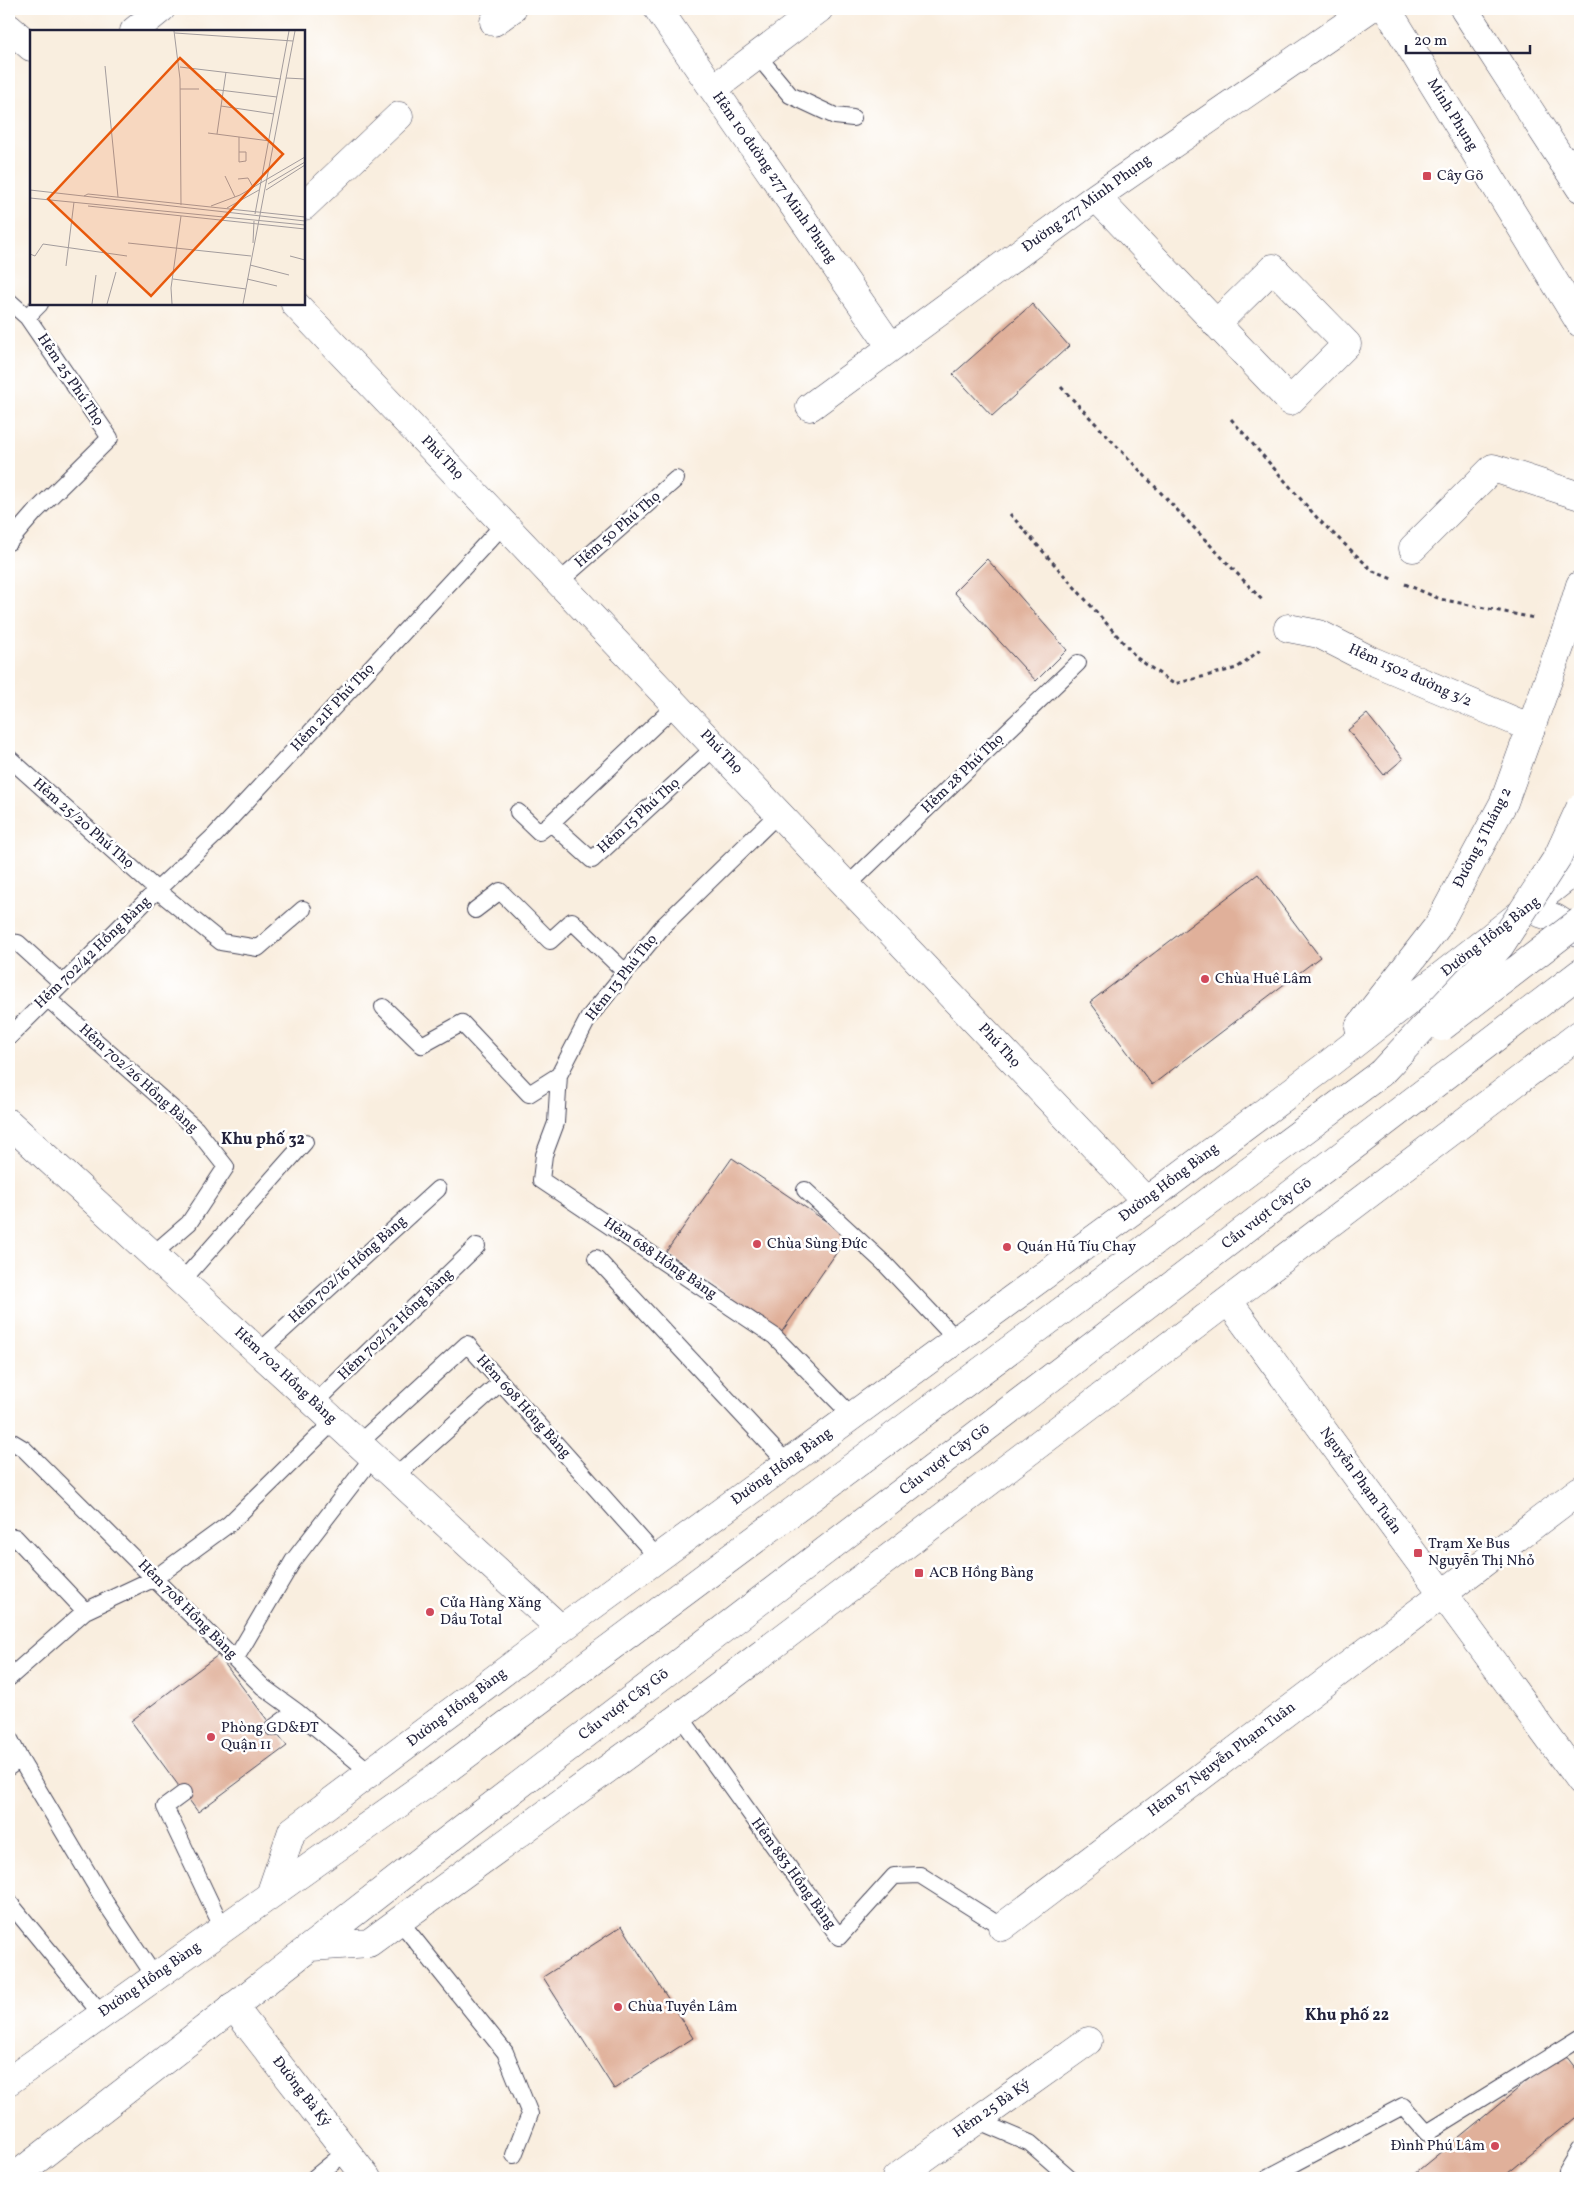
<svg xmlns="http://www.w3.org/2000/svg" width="1589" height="2187" font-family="Vollkorn,serif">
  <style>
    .building { fill: #e0b09a }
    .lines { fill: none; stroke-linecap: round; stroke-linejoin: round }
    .service-casing { stroke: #424154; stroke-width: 18 }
    .minor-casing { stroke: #424154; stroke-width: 29 }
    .secondary-casing { stroke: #424154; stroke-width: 29 }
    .primary-casing { stroke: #424154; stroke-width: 29 }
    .path { stroke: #424154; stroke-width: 3; stroke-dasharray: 4 4; stroke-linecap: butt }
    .service { stroke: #fff; stroke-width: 16 }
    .minor { stroke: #fff; stroke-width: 28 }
    .secondary { stroke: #fff; stroke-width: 28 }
    .primary { stroke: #fff; stroke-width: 28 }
    .primary-bridge-casing { stroke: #424154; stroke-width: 29; stroke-linecap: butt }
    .primary-bridge { stroke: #fff; stroke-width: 28 }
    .poi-dot { fill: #d1495b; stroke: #fff; stroke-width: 2 }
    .labels { text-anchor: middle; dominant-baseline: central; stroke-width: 5; stroke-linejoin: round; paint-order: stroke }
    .street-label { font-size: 15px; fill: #22223b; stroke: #fff }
    .poi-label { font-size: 15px; fill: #22223b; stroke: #fff; text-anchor: start }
    .neighbourhood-label { font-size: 16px; font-weight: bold; fill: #22223b; stroke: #fff }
    .inset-road { fill: none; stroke: #a39c9d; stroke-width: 1 }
    .view { fill: #e8590c; fill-opacity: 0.15; stroke: #e8590c; stroke-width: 2.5 }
    .inset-edge { fill: none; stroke: #22223b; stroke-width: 2.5 }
  </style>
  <rect width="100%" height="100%" fill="#fff"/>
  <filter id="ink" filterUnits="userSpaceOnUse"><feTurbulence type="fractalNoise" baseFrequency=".02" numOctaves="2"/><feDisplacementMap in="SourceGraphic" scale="10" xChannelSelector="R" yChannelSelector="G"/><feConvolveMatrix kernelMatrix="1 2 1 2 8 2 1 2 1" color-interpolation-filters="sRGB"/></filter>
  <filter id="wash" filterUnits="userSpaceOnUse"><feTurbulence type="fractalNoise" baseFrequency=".0096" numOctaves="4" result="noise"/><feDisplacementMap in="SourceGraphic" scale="20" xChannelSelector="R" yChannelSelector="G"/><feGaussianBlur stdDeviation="1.12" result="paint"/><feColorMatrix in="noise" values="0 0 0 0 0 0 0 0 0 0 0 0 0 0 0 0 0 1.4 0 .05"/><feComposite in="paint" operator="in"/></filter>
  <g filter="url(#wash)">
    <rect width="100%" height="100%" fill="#f9eedf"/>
    <g id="blocks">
      <path class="building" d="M1032 304 1069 346 992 416 953 374Z
        M987 559 1067 650 1036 681 954 592Z
        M1367 714 1403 759 1384 775 1348 730Z
        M1258 874 1320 957 1152 1085 1090 1002Z
        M732 1158 848 1236 781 1333 666 1252Z
        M218 1655 287 1746 198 1812 131 1721Z
        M622 1926 693 2038 614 2089 543 1977Z
        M1563 2052 1580 2074V2114L1502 2178H1409Z"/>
    </g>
  </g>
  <g filter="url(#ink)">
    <use href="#blocks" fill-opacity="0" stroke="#424154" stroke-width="1"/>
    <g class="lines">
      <defs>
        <path id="service" d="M757 55 790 95 835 116 853 118
          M9 301 27 317 110 438 35 512 9 542
          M27 317 40 304
          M560 581 676 479
          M9 758 157 890 215 835 505 523
          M518 812 539 832 551 823 592 860 716 746
          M551 823 676 705
          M848 885 1078 663
          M475 910 500 891 550 941 572 921 625 972
          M9 942 18 943 62 983
          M47 998 196 1129 226 1167 189 1223 152 1255
          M383 1007 422 1045 462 1023 529 1094 559 1075 589 1017 663 926 779 813
          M9 1037 157 890 221 942 258 948 303 909
          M559 1075 556 1123 544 1155 541 1180 774 1336 852 1416
          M805 1190 885 1264 957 1340
          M596 1258 787 1463
          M182 1281 305 1142
          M259 1352 438 1189
          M315 1403 477 1246
          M9 1440 24 1449 263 1687 296 1711 371 1773
          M358 1444 467 1344 658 1558
          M395 1477 501 1382
          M15 1537 85 1611
          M236 1658 293 1561 373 1457
          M9 1678 85 1611 155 1578 229 1524 334 1421
          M680 1716 839 1937 894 1876 920 1875 1002 1927
          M273 1728 296 1711
          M9 1737 20 1759 9 1767
          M20 1759 107 1905 155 1977
          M184 1793 165 1807 223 1929
          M9 1902 101 2014
          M399 1920 505 2052 530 2114 514 2155
          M976 2120 1030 2143 1070 2178
          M314 2178 347 2151
          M1267 2178 1403 2106 1427 2133 1580 2038
          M1566 2178 1567 2172 1580 2150"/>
        <path id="minor" d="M658 9 891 347
          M494 22 512 9
          M134 31 161 9
          M713 89 819 9
          M1096 197 1290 401 1347 344 1273 268 1216 324
          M304 206 399 116
          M810 407 1096 197 1369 9
          M1413 548 1493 468 1580 496
          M1288 628 1319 634 1370 660 1531 728
          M9 1123 561 1629
          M1229 1302 1580 1781
          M1002 1927 1580 1490
          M233 2006 367 2178
          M896 2178 1088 2041"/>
        <path id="secondary" d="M1387 9 1580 323
          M1464 9 1580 188
          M9 28 31 47
          M295 304 1146 1201"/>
        <path id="primary" d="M1563 162H1580
          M1527 909 1555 918 1580 934
          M1359 1027 1437 927 1504 802 1568 625 1580 585
          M270 1895 292 1831 561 1629 1146 1201 1331 1062 1580 867
          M311 1947 369 1943 680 1716 1580 1034
          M9 2081 435 1778 1381 1073
          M13 2178 467 1825 1580 973"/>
      </defs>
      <use href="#service" class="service-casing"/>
      <use href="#minor" class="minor-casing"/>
      <use href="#secondary" class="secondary-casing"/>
      <use href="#primary" class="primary-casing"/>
      <path class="path" d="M1061 387 1264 602
        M1231 419 1319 520 1373 571 1392 579
        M1010 514 1137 658 1174 684 1237 668 1260 650
        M1405 584 1440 599 1534 618"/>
      <use href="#service" class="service"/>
      <use href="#minor" class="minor"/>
      <use href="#secondary" class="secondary"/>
      <use href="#primary" class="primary"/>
      <defs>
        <path id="primary-bridge" d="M1442 1027 1580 921
          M1381 1073 1500 946 1557 858 1580 808"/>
      </defs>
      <use href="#primary-bridge" class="primary-bridge-casing"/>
      <use href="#primary-bridge" class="primary-bridge"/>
    </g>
  </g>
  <g class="poi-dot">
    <rect x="1422" y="171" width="10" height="10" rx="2.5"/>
    <circle cx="1205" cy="979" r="5"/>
    <circle cx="757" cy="1244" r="5"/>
    <circle cx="1007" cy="1247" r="5"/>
    <rect x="1413" y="1548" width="10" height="10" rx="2.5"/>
    <rect x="914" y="1568" width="10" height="10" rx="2.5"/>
    <circle cx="430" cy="1612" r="5"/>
    <circle cx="211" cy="1737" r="5"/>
    <circle cx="618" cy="2007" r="5"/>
    <circle cx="1495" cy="2146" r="5"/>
  </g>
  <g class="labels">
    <g class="street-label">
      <text transform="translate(1452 115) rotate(58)">Minh Phụng</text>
      <text transform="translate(774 178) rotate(55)">Hẻm 10 đường 277 Minh Phụng</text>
      <text transform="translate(1087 204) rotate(-36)">Đường 277 Minh Phụng</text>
      <text transform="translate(70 380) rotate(56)">Hẻm 25 Phú Thọ</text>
      <text transform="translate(442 458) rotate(46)">Phú Thọ</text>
      <text transform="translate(618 530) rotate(-41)">Hẻm 50 Phú Thọ</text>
      <text transform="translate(1410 676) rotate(24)">Hẻm 1502 đường 3/2</text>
      <text transform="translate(333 708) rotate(-47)">Hẻm 21F Phú Thọ</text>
      <text transform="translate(721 752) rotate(46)">Phú Thọ</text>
      <text transform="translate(963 774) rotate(-44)">Hẻm 28 Phú Thọ</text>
      <text transform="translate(639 816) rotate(-42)">Hẻm 15 Phú Thọ</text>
      <text transform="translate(83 824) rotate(41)">Hẻm 25/20 Phú Thọ</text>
      <text transform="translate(1483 838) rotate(-63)">Đường 3 Tháng 2</text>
      <text transform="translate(1491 937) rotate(-38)">Đường Hồng Bàng</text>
      <text transform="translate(93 953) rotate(-44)">Hẻm 702/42 Hồng Bàng</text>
      <text transform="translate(622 978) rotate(-52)">Hẻm 13 Phú Thọ</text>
      <text transform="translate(999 1046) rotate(47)">Phú Thọ</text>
      <text transform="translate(138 1079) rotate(42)">Hẻm 702/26 Hồng Bàng</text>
      <text transform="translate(1169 1183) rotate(-37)">Đường Hồng Bàng</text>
      <text transform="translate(1267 1214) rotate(-37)">Cầu vượt Cây Gõ</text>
      <text transform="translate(660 1259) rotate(34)">Hẻm 688 Hồng Bàng</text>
      <text transform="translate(348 1270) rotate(-42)">Hẻm 702/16 Hồng Bàng</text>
      <text transform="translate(396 1325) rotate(-44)">Hẻm 702/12 Hồng Bàng</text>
      <text transform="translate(285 1376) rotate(43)">Hẻm 702 Hồng Bàng</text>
      <text transform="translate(523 1407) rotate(48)">Hẻm 698 Hồng Bàng</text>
      <text transform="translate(945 1460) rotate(-37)">Cầu vượt Cây Gõ</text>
      <text transform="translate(782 1467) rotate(-36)">Đường Hồng Bàng</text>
      <text transform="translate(1360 1481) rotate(54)">Nguyễn Phạm Tuân</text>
      <text transform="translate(187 1610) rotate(45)">Hẻm 708 Hồng Bàng</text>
      <text transform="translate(624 1705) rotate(-37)">Cầu vượt Cây Gõ</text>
      <text transform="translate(457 1708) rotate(-37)">Đường Hồng Bàng</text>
      <text transform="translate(1222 1760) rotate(-37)">Hẻm 87 Nguyễn Phạm Tuân</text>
      <text transform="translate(793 1874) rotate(54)">Hẻm 883 Hồng Bàng</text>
      <text transform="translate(150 1980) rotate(-35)">Đường Hồng Bàng</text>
      <text transform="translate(301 2092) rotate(52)">Đường Bà Ký</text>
      <text transform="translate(992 2109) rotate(-35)">Hẻm 25 Bà Ký</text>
    </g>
    <g class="poi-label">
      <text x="1437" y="176">Cây Gõ</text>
      <text x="1215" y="979">Chùa Huê Lâm</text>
      <text x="767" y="1244">Chùa Sùng Đức</text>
      <text x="1017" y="1247">Quán Hủ Tíu Chay</text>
      <text x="1428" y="1544">Trạm Xe Bus<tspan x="1428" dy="17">Nguyễn Thị Nhỏ</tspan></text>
      <text x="929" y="1573">ACB Hồng Bàng</text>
      <text x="440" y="1603">Cửa Hàng Xăng<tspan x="440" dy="17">Dầu Total</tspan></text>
      <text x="221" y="1728">Phòng GD&amp;ĐT<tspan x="221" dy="17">Quận 11</tspan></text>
      <text x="628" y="2007">Chùa Tuyền Lâm</text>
      <text x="1485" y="2146" text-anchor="end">Đình Phú Lâm</text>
    </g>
    <g class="neighbourhood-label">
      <text x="263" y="1140">Khu phố 32</text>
      <text x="1347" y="2016">Khu phố 22</text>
    </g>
  </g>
  <g transform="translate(30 30)">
    <rect width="275" height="275" fill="#f9eedf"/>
    <path class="inset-road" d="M144 1 150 49 151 175M145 3 263 11M75 36 88 167M150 37 251 49M256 48 275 49M150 59H169M181 59 247 67M191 76 244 84M178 103 240 111M187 104 196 42M209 107V132L216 131V122H209M195 146 205 167M208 149 218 148 223 157M238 154 275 132M0 160 275 191M236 160 275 135M54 166 58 164 275 187M0 168 275 195M58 176 275 199M181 176 210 165 275 127M197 178 229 160M225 184 259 1M98 213 221 226M223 213 224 191M0 224 5 226 13 214 97 226M260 226 275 230M220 235 259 245M36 236 44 172M143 249 216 259M217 249 247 256M62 274 66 245M77 274 86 242M142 274 141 258 151 186M213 274 265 1"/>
    <path class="view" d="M150 28 253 124 121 266 18 169Z"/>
    <rect width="275" height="275" class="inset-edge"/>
  </g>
  <rect width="1589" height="2187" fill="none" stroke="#fff" stroke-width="30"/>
  <path d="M1406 45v8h124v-8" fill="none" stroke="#22223b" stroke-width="2.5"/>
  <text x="1414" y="45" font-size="15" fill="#22223b" stroke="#ffffff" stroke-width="4" paint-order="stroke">20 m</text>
</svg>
